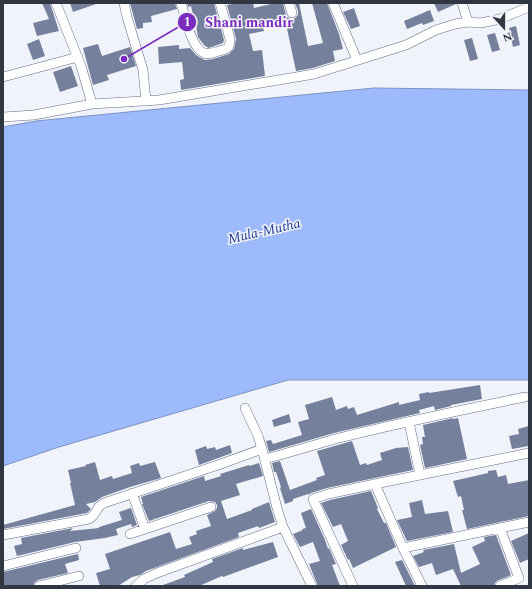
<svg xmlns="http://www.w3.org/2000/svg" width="532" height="589" font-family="Spectral,serif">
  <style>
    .water { fill: #9dbafc; stroke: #7c92c4 }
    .building { fill: #75819c }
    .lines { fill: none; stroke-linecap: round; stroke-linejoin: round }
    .street-casing { stroke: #626d88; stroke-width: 10 }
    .street { stroke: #fff; stroke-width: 9 }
    .labels { text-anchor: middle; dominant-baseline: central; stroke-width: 3; stroke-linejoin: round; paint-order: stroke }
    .water-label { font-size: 14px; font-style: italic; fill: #1d3995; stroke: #f0f3f9 }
    .leader { fill: none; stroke: #7b2cbf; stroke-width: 1.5 }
    .callout-dot { fill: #7b2cbf; stroke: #f0f3f9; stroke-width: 1.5 }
    .mark-label { font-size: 12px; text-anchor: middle; font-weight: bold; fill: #fff }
    .callout-label { font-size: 14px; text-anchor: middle; font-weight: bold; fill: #7b2cbf; stroke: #f0f3f9; stroke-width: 3; stroke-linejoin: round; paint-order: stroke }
  </style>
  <rect width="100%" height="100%" fill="#f0f3f9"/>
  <path class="water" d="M374 88 529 90V380H288L59 447 3 466V127L36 121Z"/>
  <path class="building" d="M42 3H50L59 31 37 36 33 23 49 19Z
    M70 3H96V4L73 12Z
    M130 3H175L177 9 151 16 152 22 143 23V28L137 29Z
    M187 3H214L224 40 223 43 209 48 207 47 204 45 198 37 195 19H194L191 6 188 7Z
    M237 3H253L254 8 275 3H283L286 15 288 18 291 19H294L298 15V11L295 3H299L308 46 323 43 312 3H327L339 34 343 49 333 51 335 61 313 68 296 71 286 24 263 27 264 31 249 34 253 51 262 50 265 76 181 90 180 80 184 79 182 62 159 64 158 47 179 45V49L190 48 196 55 201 58 205 60 213 59 229 54 234 49 236 39 227 5Z
    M434 3H456V4L438 12Z
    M354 8 360 26 351 29 343 12Z
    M430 10 434 21 423 25 422 23 407 29 404 21Z
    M516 26 520 45 513 47 509 28Z
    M495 33 500 50 492 52 487 35Z
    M472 38 478 59 470 61 464 40Z
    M39 39 45 56 33 60 27 44Z
    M98 44 102 56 130 47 136 66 107 75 109 80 93 85 83 48Z
    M71 66 78 86 60 92 53 72Z
    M480 385 482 399 451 405V406L435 410 434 406 419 410 420 413 334 433 269 452 266 441 271 440 273 444 302 435 298 422 309 419 305 405 332 397 336 410 347 406 348 409 354 407 357 415 399 402V405L420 400 419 394 429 392V393Z
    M289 414 291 422 274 427 272 420Z
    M453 418V419L458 418 467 459 425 468 420 445 423 444 422 437H425L423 425Z
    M529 426V446L512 449 509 436 519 434 518 429Z
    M352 441 360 465 366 463 367 465 382 460 380 453 396 448 408 447 413 470 327 488 311 493 308 495V494L293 499V501L285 504 280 488 281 487 276 472H274L272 463 280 461 290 490 317 480 316 478 325 475 317 451Z
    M230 445 232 453 199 465 195 450 206 446 207 449 215 447 216 450Z
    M95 462 100 480 112 476 113 479 132 473 130 466 139 463 140 466 155 462 161 478 130 487 102 497 95 502 86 504 91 509 87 513 3 529V525L75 505 70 483H71L68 470 86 466 85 465Z
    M259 463 263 476 236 484 240 495 221 501 227 519 252 510V509L269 502 275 522 259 528 258 526 238 533 239 537 146 571 140 575 132 577 118 586H100L96 573 110 569 105 554 170 532 176 549 192 544 189 537 197 534 196 531 211 526 207 515 215 511 217 508V505L215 502 209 501 149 521 142 504H143L141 497 204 476 205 481 221 476 220 474 249 465V466Z
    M496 470 498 477 506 475 508 484 529 480V516L467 529 462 510H464L461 496 458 497 453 481 488 473V471Z
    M371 491 378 508 377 509 384 523H386L396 547 353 568 349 559 348 560 341 545 348 541 341 524 333 527 321 503 330 500Z
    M422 500 425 514 448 511 453 532 407 541 397 520 412 517 409 503Z
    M131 508 137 525 132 527 131 524 116 529 118 535 105 538 75 542 17 556 14 546 22 544 21 538 73 528 70 531 99 528V527L122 520 119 512Z
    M311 509 325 540 328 549 329 548 336 564 332 565 340 586H318L309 564 320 561 313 542 300 547 293 534 303 530 302 529 306 528 301 513Z
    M529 533V559L520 563 511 541Z
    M496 535 511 575 497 581 495 583 494 586H461L453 569 436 575 432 563 419 567 413 556 424 552 423 550 454 544 461 573 480 564 472 547 485 541 484 537Z
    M273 542 278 557 223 577 222 576 199 586H163V585L185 577 184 575 213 562 212 559 243 548V550Z
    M78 554 79 560 65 564 68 573 38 580 35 582 33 586H3V572Z
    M402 560 415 586H406L395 562Z"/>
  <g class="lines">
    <defs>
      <path id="street" d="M56 3 81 66 92 104
        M124 3 127 17 143 70 146 101
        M181 3C185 15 191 48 204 53 209 55 215 52 219 51 227 49 230 49 230 39L220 3
        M289 3 292 13
        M333 3 357 60
        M462 3 468 22
        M3 77 78 57
        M3 117 34 115 92 104 159 100 314 74 406 45 436 30 455 24 468 22 481 23 500 19 529 7
        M245 408 258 436 262 449 277 508 283 527 312 586
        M409 422 420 475
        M265 459C288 453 311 446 335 439 398 423 461 410 525 397
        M375 484 403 548 422 586
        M132 493 145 529
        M130 534 211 507
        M3 535 89 519C97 515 95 507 104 503L218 465 262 449
        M403 548 529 522
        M3 566 76 548
        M39 586 79 576
        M136 586 144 579 157 573 283 527
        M353 586 313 499 328 494 375 484 529 453
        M500 586 519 578 500 528"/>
    </defs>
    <use href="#street" class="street-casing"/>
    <use href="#street" class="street"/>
  </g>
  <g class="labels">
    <g class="water-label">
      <text transform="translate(264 231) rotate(-13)">Mula-Mutha</text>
    </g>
  </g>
  <path class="leader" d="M124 59L187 22"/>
  <g class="callout-dot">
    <circle cx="124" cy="59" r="4"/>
    <circle cx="187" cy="22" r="10"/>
  </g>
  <g class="mark-label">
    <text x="187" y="26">1</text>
  </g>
  <g class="callout-label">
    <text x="249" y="27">Shani mandir</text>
  </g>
  <rect width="532" height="589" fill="none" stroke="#303642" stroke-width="8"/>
  <g transform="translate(504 28) rotate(159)" stroke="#f0f3f9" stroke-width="3" paint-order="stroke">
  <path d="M0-3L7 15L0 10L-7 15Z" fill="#303642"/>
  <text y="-6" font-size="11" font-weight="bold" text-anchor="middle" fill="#303642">N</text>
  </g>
</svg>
